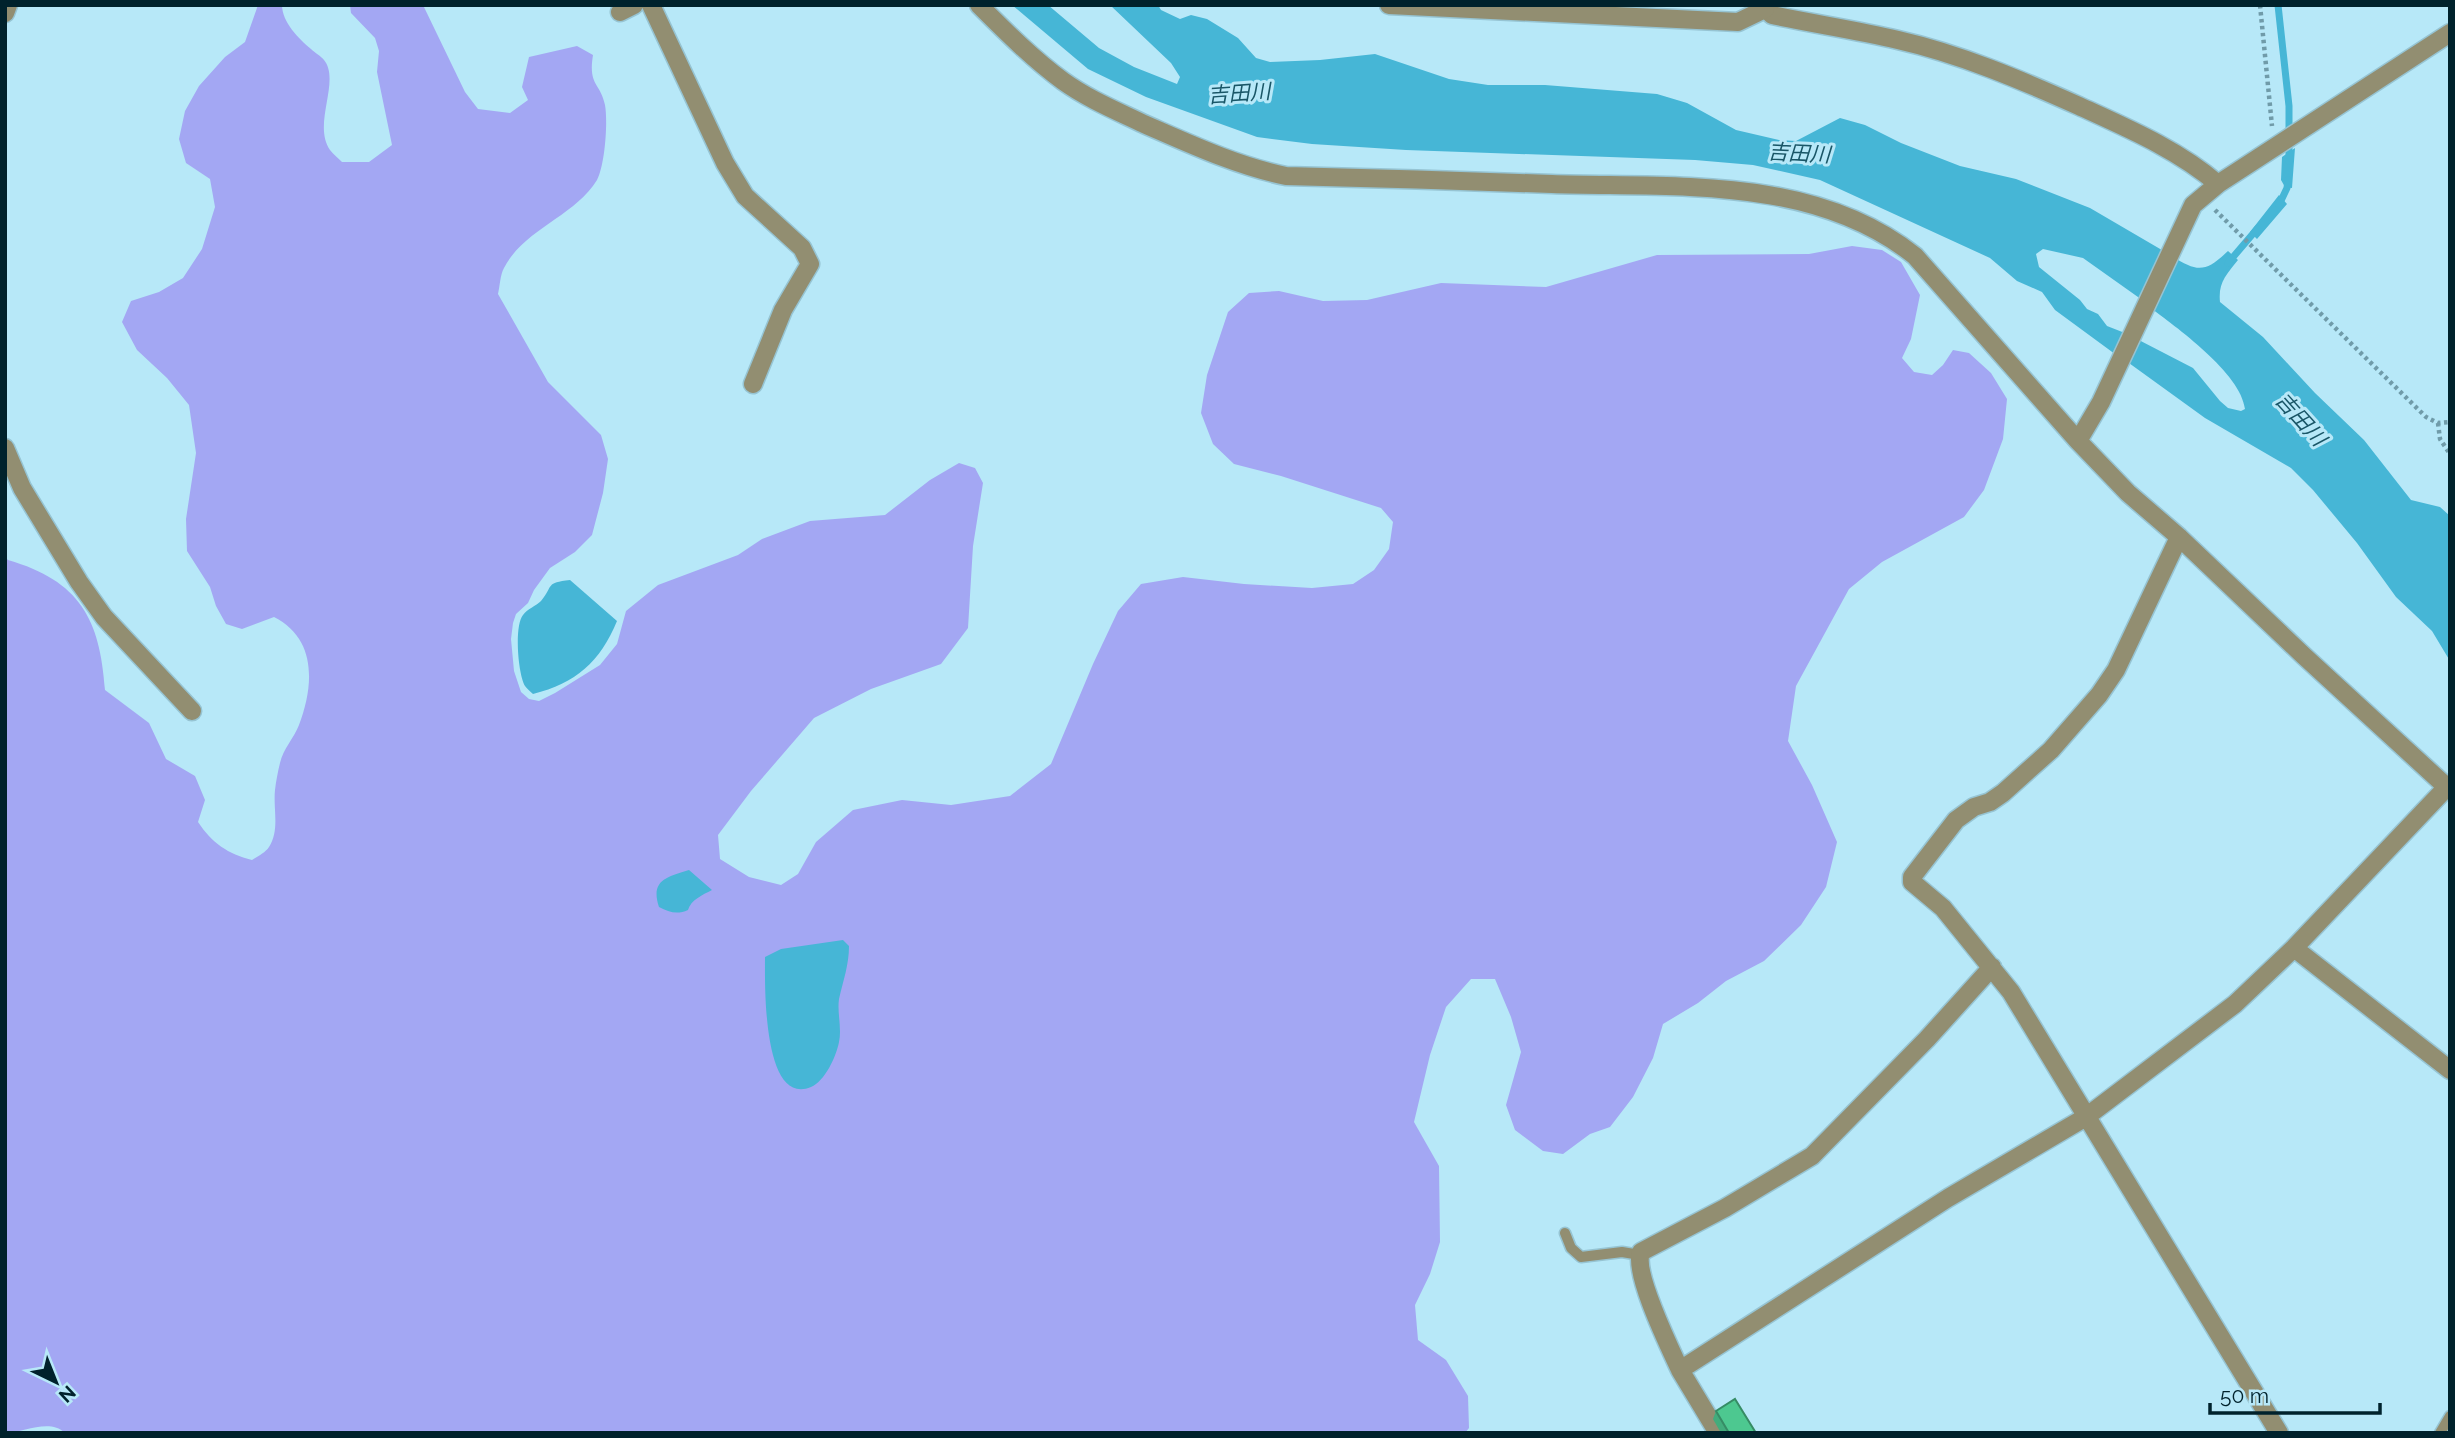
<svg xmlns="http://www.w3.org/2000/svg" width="2455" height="1438" font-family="Raleway,'Noto Sans JP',sans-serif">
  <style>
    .forest { fill: #a3a7f3 }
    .water { fill: #46b6d6 }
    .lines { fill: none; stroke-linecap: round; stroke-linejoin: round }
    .stream { stroke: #46b6d6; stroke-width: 7 }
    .service-casing { stroke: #96c4d3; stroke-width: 13 }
    .minor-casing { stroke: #96c4d3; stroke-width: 21 }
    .tertiary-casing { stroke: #96c4d3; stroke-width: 21 }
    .path { stroke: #709ba9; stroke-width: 4.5; stroke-dasharray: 3.5 3.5; stroke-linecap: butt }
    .service { stroke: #928e71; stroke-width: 10 }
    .minor { stroke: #928e71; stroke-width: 18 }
    .tertiary { stroke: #928e71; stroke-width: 18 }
    .wall { fill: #42ac7c }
    .building { fill: #4dc890; stroke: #368c65; stroke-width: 2 }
    .labels { text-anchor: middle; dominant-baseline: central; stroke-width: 6; stroke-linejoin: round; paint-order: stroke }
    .water-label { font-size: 21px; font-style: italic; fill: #195667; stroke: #b7e8f8 }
  </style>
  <rect width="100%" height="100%" fill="#b7e8f8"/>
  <path class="forest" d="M258 5H282C282 22 299 39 311 49 315 53 321 56 324 60 341 81 312 124 330 150 333 154 338 158 342 162H369L392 145 377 72 379 51 375 38 351 13 350 5H423L465 92 478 109 510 113 528 100 522 87 529 57 577 46 593 55C588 86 600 82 605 105 608 122 605 165 597 180 574 217 524 229 504 268 500 275 500 286 498 294L548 382 601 435 608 459 603 493 592 535 575 552 550 568 534 590 528 603 516 614 513 623 511 639 514 671 521 692 529 699 539 701 555 693 600 665 617 644 626 611 658 585 738 555 762 539 810 521 885 515 930 480 959 463 975 468 983 483 973 546 968 628 941 664 871 689 814 718 751 791 718 835 720 859 749 877 781 885 798 874 816 842 853 810 902 800 951 805 1010 796 1051 764 1093 664 1118 611 1141 584 1183 577 1244 584 1312 588 1353 584 1374 570 1389 549 1393 522 1381 508 1281 476 1234 464 1213 444 1201 413 1207 375 1228 312 1249 293 1279 291 1323 301 1367 300 1441 283 1546 287 1657 255 1809 254 1852 246 1882 250 1901 262 1920 295 1911 339 1902 358 1914 372 1932 375 1943 365 1953 350 1969 353 1991 373 2007 399 2003 439 1984 490 1964 517 1882 562 1849 589 1796 686 1788 741 1812 785 1837 842 1826 887 1801 925 1764 961 1726 981 1698 1003 1663 1024 1653 1058 1633 1097 1610 1127 1590 1134 1563 1154 1543 1151 1515 1130 1506 1105 1521 1052 1511 1017 1495 979H1471L1446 1007 1430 1055 1414 1122 1439 1166 1440 1242 1430 1274 1415 1305 1418 1340 1446 1360 1468 1396 1469 1428 1465 1433H65C49 1418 24 1433 5 1433V557L8 560C80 581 100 619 105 690L149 723 166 759 195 776 205 800 198 822C212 843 228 854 252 860 258 856 265 853 269 847 280 830 273 809 275 790 276 781 278 771 280 763 283 749 294 738 299 725 314 685 317 639 274 617L242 629 226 624 216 606 210 587 187 551 186 519 196 453 189 405 167 378 137 350 122 322 131 301 159 292 183 278 202 249 215 207 210 179 186 163 179 139 185 111 199 86 225 57 245 42Z"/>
  <path class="water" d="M1012 5H1048L1099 48 1134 67 1177 84 1180 77 1171 63 1110 5H1158L1161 10 1180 19 1191 15 1207 19 1238 38 1256 58 1270 62 1320 60 1375 54 1449 79 1488 85H1545L1657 94 1687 103 1736 130 1779 140 1796 141 1840 118 1865 125 1901 143 1960 166 2016 179 2090 208 2167 253 2145 302 2083 258 2043 249 2036 254 2039 267 2080 300 2087 309 2098 314 2107 326 2130 335 2119 357 2055 310 2042 292 2017 281 1990 258 1820 180 1753 165 1695 160 1406 150 1312 144 1257 137 1146 97 1088 69Z
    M2295 148 2292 188 2285 187 2281 180 2282 157Z
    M2279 195 2287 204 2257 239 2250 232Z
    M2228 251 2238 260C2226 275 2218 283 2220 302L2263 337 2315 393 2364 440 2411 500 2440 507 2450 516V661L2432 631 2396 597 2357 543 2313 490 2291 468 2205 418 2122 358 2133 337 2193 368 2220 401 2228 408 2241 411 2245 409C2241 373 2176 327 2148 306L2172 256C2198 273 2206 272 2228 251Z
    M570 580 617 621C600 662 576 683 533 694 530 691 527 689 525 686 518 674 514 626 523 615 527 609 536 606 541 601 554 585 545 583 570 580Z
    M689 870 712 890C702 895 691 900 688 910 677 915 669 912 659 907 650 880 667 877 689 870Z
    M843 940 849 946C849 965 843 981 839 999 837 1013 842 1028 839 1042 836 1057 825 1081 811 1087 762 1107 765 983 765 957L781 949Z"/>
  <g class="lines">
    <path class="stream" d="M2278 5 2289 106V161
      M2279 205 2287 188 2288 180
      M2228 263 2257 229"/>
    <defs>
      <path id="service" d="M1565 1233 1571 1248 1581 1257 1622 1252 1640 1255
        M2440 1433 2450 1416"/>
      <path id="minor" d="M651 5 725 163 745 196 802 248 810 264 783 310 753 384
        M979 5C1006 32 1033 59 1063 81 1088 99 1117 111 1144 124 1190 144 1237 166 1286 176 1375 178 1463 181 1552 184 1674 188 1814 175 1915 256L2078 441 2128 493 2179 537 2304 656 2450 790
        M1762 5 1772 15C1814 24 1857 30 1898 40 1960 54 2021 80 2079 106 2127 128 2177 149 2218 184
        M620 12 634 5
        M5 13 8 5
        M2078 441 2101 402 2193 205 2218 184 2450 33
        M5 448 22 488 79 582 104 617 192 711
        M2179 537 2116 670 2099 695 2051 750 2003 793 1990 802 1974 807 1956 820 1912 877V882L1943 908 2011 992 2279 1433
        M2294 948 2450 1070
        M1680 1370C1670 1348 1633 1273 1641 1252L1725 1208 1812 1156 1927 1039 1992 967
        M1718 1433 1680 1370 1948 1198 2086 1117 2235 1004 2294 948 2447 787"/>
      <path id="tertiary" d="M1389 5 1738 22 1765 9"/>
    </defs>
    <use href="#service" class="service-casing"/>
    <use href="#minor" class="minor-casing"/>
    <use href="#tertiary" class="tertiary-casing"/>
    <path class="path" d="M2260 5 2272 126
      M2215 210 2426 417 2438 423 2450 422
      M2438 423 2440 439 2450 454"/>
    <use href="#service" class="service"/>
    <use href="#minor" class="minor"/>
    <use href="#tertiary" class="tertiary"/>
  </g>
  <path class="wall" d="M1716 1411 1756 1433H1721L1713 1419Z"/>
  <path class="building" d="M1735 1399 1756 1433H1729L1716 1411Z"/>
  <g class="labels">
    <g class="water-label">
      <text transform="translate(1239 93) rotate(-4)">吉田川</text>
      <text transform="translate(1799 153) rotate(3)">吉田川</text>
      <text transform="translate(2301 419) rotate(48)">吉田川</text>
    </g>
  </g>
  <rect width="2455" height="1438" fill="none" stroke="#00222c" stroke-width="14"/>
  <g transform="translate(56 1382) rotate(137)" stroke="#b7e8f8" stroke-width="5" paint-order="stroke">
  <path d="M0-5L12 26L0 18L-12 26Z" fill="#00222c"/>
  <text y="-10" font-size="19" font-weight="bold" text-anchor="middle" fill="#00222c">N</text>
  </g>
  <path d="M2210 1403v10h170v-10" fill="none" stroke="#00222c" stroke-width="3.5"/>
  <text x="2220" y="1403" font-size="21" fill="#00222c" stroke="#b7e8f8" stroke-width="5" paint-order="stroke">50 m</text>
</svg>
